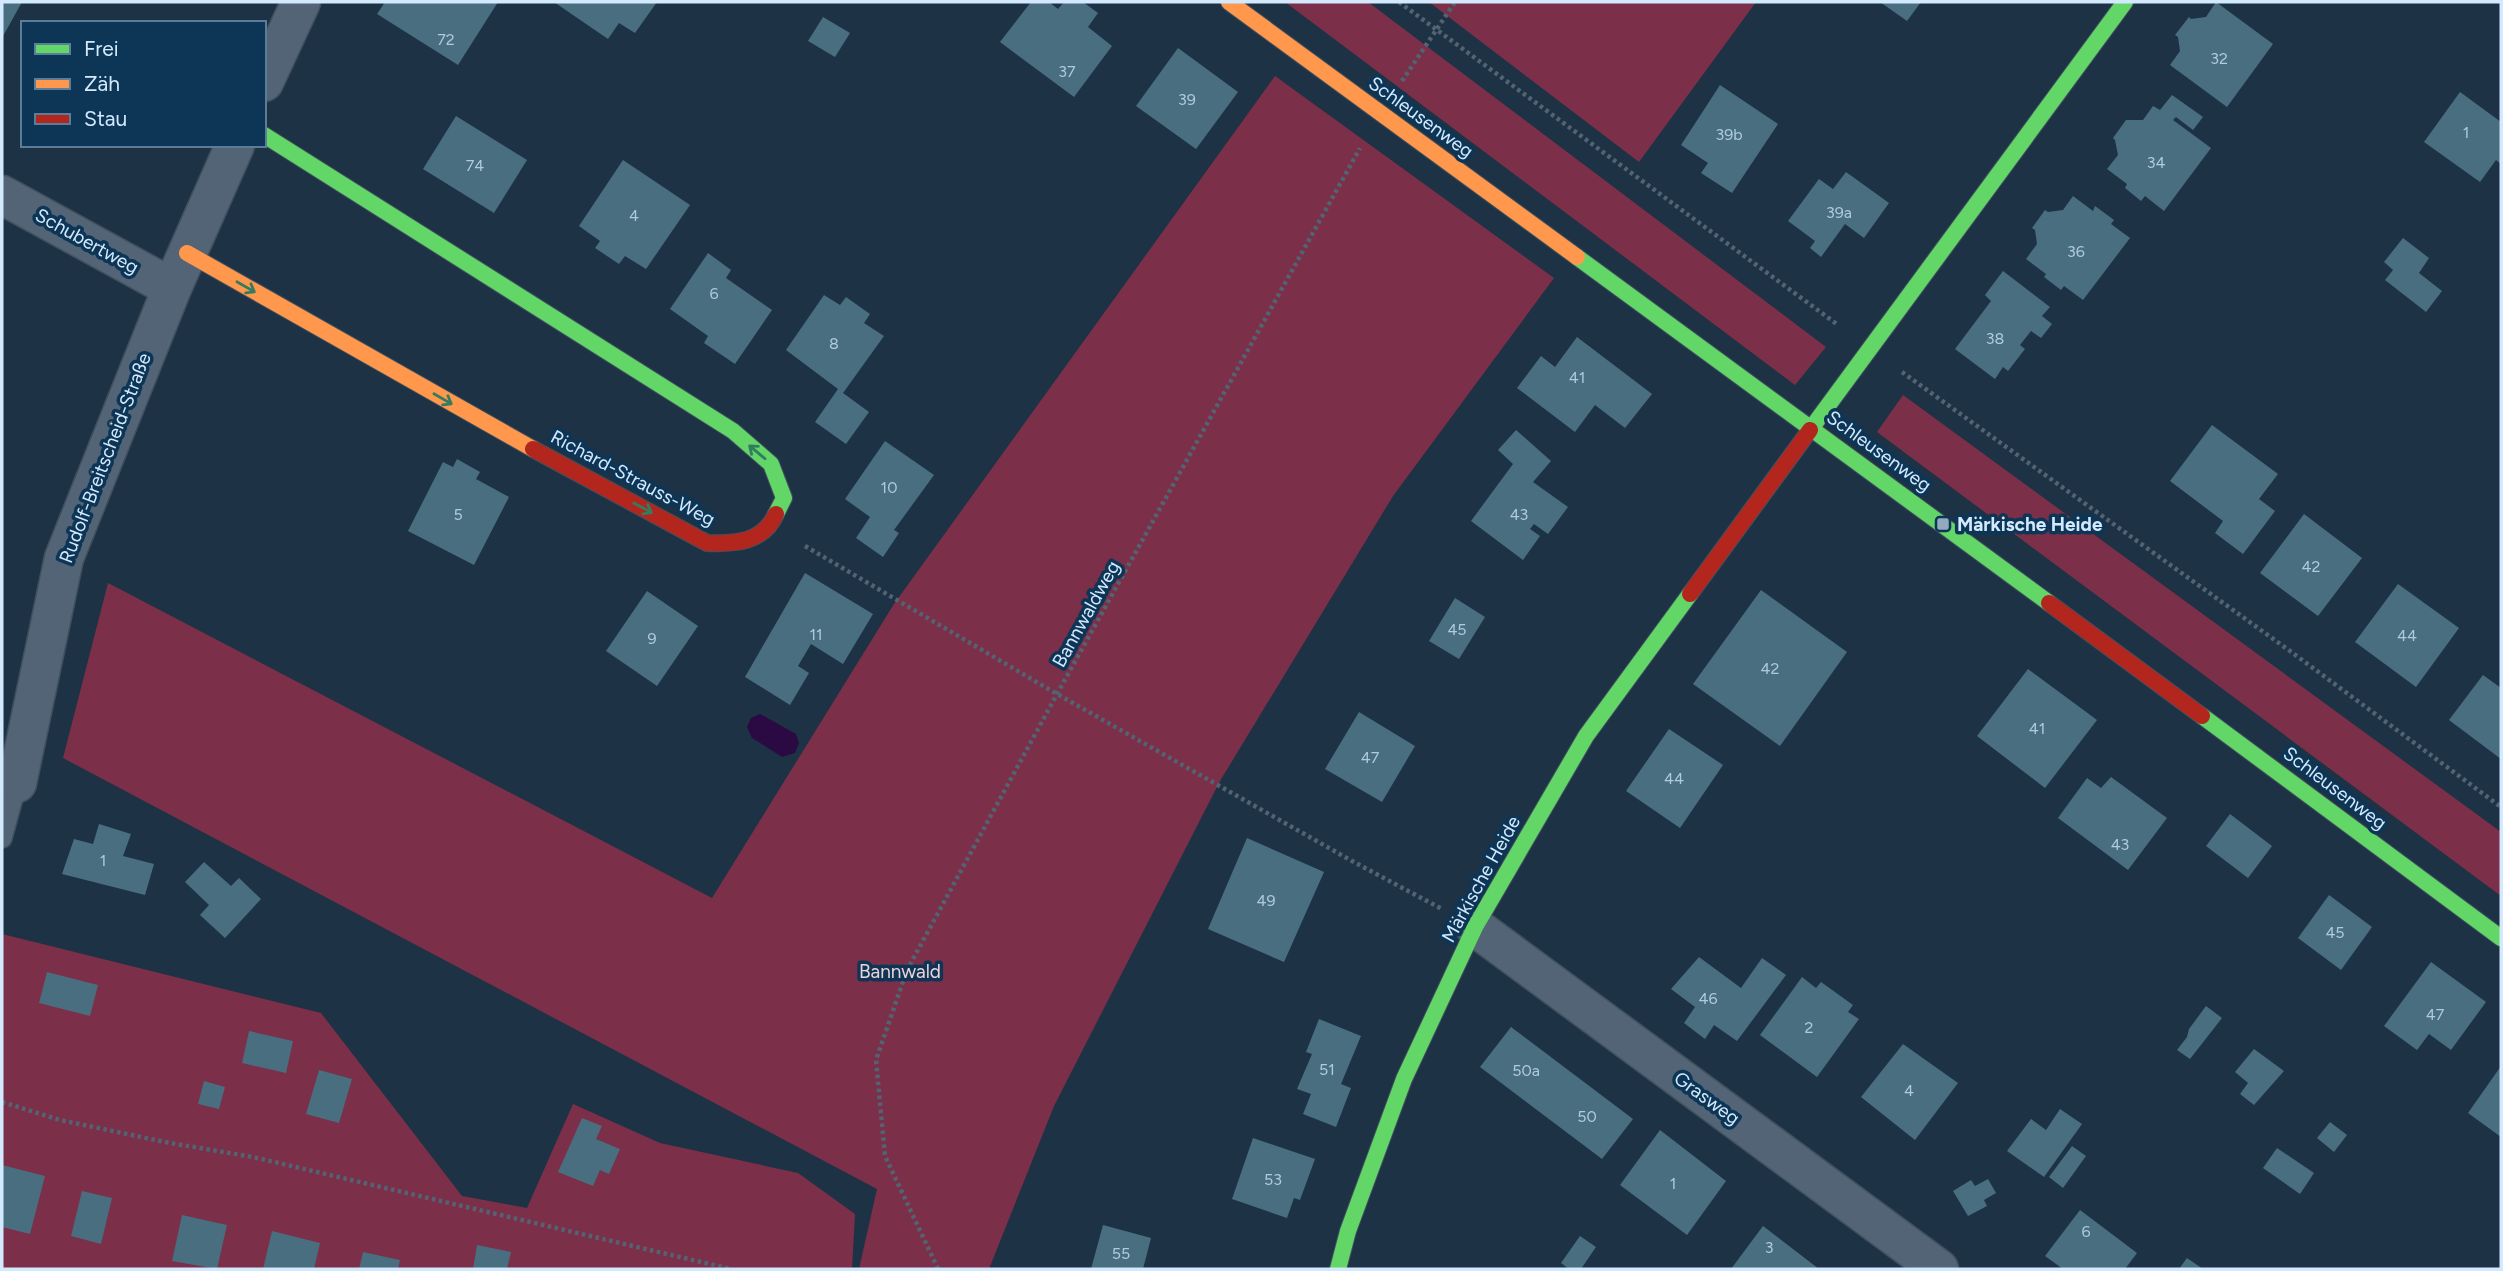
<svg xmlns="http://www.w3.org/2000/svg" width="2503" height="1271" font-family="Figtree,sans-serif">
  <style>
    .green { fill: #7c2f48 }
    .water { fill: #2b0a44 }
    .building { fill: #486e80 }
    .lines { fill: none; stroke-linecap: round; stroke-linejoin: round }
    .lane-casing { stroke: #40505f; stroke-width: 22 }
    .street-casing { stroke: #40505f; stroke-width: 41 }
    .fast-casing { stroke: #40505f; stroke-width: 18 }
    .slow-casing { stroke: #40505f; stroke-width: 18 }
    .jam-casing { stroke: #40505f; stroke-width: 18 }
    .path { stroke: #536372; stroke-width: 4.5; stroke-dasharray: 3.5 3.5; stroke-linecap: butt }
    .lane { stroke: #526475; stroke-width: 19 }
    .street { stroke: #526475; stroke-width: 38 }
    .fast { stroke: #63d668; stroke-width: 16 }
    .slow { stroke: #ff974d; stroke-width: 16 }
    .jam { stroke: #b3261e; stroke-width: 16 }
    .oneway { stroke: #337d5e }
    .poi-dot { fill: #93a9bd; stroke: #0c3556; stroke-width: 2.5 }
    .labels { text-anchor: middle; dominant-baseline: central; stroke-width: 7; stroke-linejoin: round; paint-order: stroke }
    .number-label { font-size: 16px; fill: #b0cade }
    .street-label { font-size: 19px; fill: #d3e9fe; stroke: #0c3556 }
    .poi-label { font-size: 19px; font-weight: bold; fill: #d3e9fe; stroke: #0c3556; text-anchor: start }
    .park-label { font-size: 19px; fill: #f0d3d8; stroke: #0c3556 }
  </style>
  <rect width="100%" height="100%" fill="#1d3345"/>
  <path class="green" d="M1285 2H1368L1826 347 1795 385Z
    M1429 2H1756L1639 162Z
    M1275 76 1554 278 1393 496 1220 781 1054 1106 989 1269H859L877 1189 63 758 108 583 712 898 894 604Z
    M1903 395 2501 832V896L1877 432Z
    M2 934 321 1013 462 1196 527 1208 573 1104 660 1143 798 1173 855 1214 852 1269H2Z"/>
  <path class="water" d="M760 714 796 734 799 743 795 753 782 757 752 738 747 727 751 718Z"/>
  <path class="building" d="M2 2H22L2 38Z
    M385 2H498L458 65 377 14Z
    M554 2H657L635 33 619 23 608 39Z
    M1031 2H1049L1058 9 1064 2H1083L1098 13 1088 27 1112 46 1074 97 1000 42Z
    M1880 2H1921L1907 21Z
    M2216 2 2273 44 2227 107 2170 65 2180 51 2178 37 2175 35 2189 17 2191 19 2206 17Z
    M823 17 850 33 835 57 808 41Z
    M1178 48 1238 92 1196 149 1136 106Z
    M1720 85 1778 124 1732 193 1701 173 1708 163 1681 145Z
    M2460 92 2501 122V164L2496 160 2480 182 2424 142Z
    M2172 95 2203 117 2193 130 2176 117 2173 120 2211 148 2164 211 2145 196 2141 201 2125 188 2127 184 2107 169 2118 155 2115 140 2113 138 2126 120H2143L2153 106 2160 110Z
    M456 116 527 160 494 213 423 169Z
    M623 160 690 205 646 269 625 256 619 264 595 248 600 241 579 226Z
    M1846 172 1889 203 1864 238 1845 224 1821 257 1810 248 1815 241 1788 221 1819 179 1833 189Z
    M2073 196 2093 211 2095 206 2114 220 2111 224 2130 238 2083 300 2064 286 2061 290 2044 277 2046 274 2026 259 2037 244 2035 230 2032 228 2045 210 2048 212 2063 210Z
    M2403 238 2429 258 2419 273 2442 291 2426 312 2385 280 2393 270 2384 262Z
    M708 253 731 270 726 278 772 310 735 364 704 343 708 336 670 309Z
    M2003 271 2050 307 2042 316 2052 324 2041 338 2031 331 2020 345 2025 349 2008 371 2003 367 1995 379 1955 349 1991 301 1985 295Z
    M824 295 840 305 846 297 870 314 864 323 884 336 843 393 869 412 846 444 815 422 838 389 786 350Z
    M1577 337 1652 394 1625 428 1595 405 1575 432 1517 388 1541 356 1555 367Z
    M2212 425 2278 474 2259 499 2275 511 2243 554 2215 533 2223 521 2170 481Z
    M1516 430 1551 461 1533 482 1568 507 1548 534 1534 524 1530 529 1540 536 1523 560 1471 521 1513 464 1498 450Z
    M885 441 934 475 894 530 899 533 883 557 856 538 870 517 845 499Z
    M457 459 480 472 476 479 509 497 474 565 408 531 443 462 453 467Z
    M2304 514 2362 558 2318 616 2260 573Z
    M805 573 873 614 843 664 811 644 798 666 809 673 790 705 745 677Z
    M2398 584 2459 628 2416 687 2355 642Z
    M1761 590 1847 652 1780 746 1693 684Z
    M647 591 698 626 657 686 606 651Z
    M1455 598 1485 617 1459 659 1429 641Z
    M2028 669 2097 720 2045 788 1977 736Z
    M2483 675 2501 688V759L2449 720Z
    M1359 712 1415 746 1382 802 1325 769Z
    M1669 729 1723 765 1680 828 1626 791Z
    M2111 777 2167 818 2128 870 2058 818 2087 778 2101 788Z
    M2230 814 2272 846 2248 878 2206 846Z
    M99 824 131 834 123 856 154 864 145 895 62 874 74 839 93 844Z
    M1247 838 1324 872 1284 962 1208 929Z
    M204 862 231 886 239 878 261 899 225 938 200 915 209 905 185 882Z
    M2329 895 2372 927 2341 970 2298 938Z
    M1699 957 1741 988 1762 958 1786 975 1737 1041 1714 1025 1705 1039 1684 1023 1695 1007 1671 989Z
    M2431 962 2486 1002 2451 1050 2429 1034 2417 1050 2384 1026Z
    M47 972 98 985 90 1016 39 1003Z
    M1802 977 1816 988 1821 982 1853 1005 1848 1012 1859 1019 1817 1077 1760 1035Z
    M2206 1006 2222 1018 2190 1059 2177 1050 2187 1037 2189 1029Z
    M1319 1019 1361 1036 1341 1084 1351 1088 1336 1127 1303 1114 1311 1094 1297 1089 1312 1054 1306 1052Z
    M1511 1027 1633 1119 1602 1159 1480 1067Z
    M249 1031 293 1041 286 1073 242 1063Z
    M1903 1044 1958 1083 1915 1140 1861 1097Z
    M2254 1049 2284 1071 2254 1105 2240 1094 2248 1083 2235 1072Z
    M2501 1066V1137L2468 1113Z
    M319 1070 352 1079 339 1123 306 1114Z
    M204 1081 225 1087 219 1109 198 1104Z
    M2060 1109 2082 1124 2044 1177 2007 1151 2031 1119 2046 1130Z
    M582 1118 602 1126 596 1139 620 1149 609 1174 600 1170 593 1186 558 1172Z
    M2330 1122 2347 1135 2334 1152 2317 1138Z
    M1660 1130 1726 1181 1687 1235 1620 1185Z
    M1253 1138 1315 1159 1300 1200 1294 1198 1287 1218 1232 1199Z
    M2072 1146 2086 1156 2063 1188 2049 1177Z
    M2277 1148 2314 1173 2300 1194 2263 1168Z
    M2 1165 45 1176 30 1234 2 1227Z
    M1988 1179 1996 1193 1984 1200 1987 1206 1968 1216 1953 1191 1971 1180 1975 1186Z
    M82 1191 112 1198 101 1244 71 1236Z
    M2080 1210 2137 1253 2125 1269H2063L2045 1256Z
    M182 1215 227 1225 217 1269 172 1261Z
    M1103 1225 1151 1238 1143 1269H1091Z
    M1763 1226 1819 1269H1731Z
    M272 1231 320 1243 314 1269H263Z
    M1580 1236 1596 1247 1581 1269H1569L1561 1263Z
    M477 1245 511 1252 507 1269H473Z
    M363 1252 400 1260 398 1269H359Z
    M2187 1258 2203 1269H2179Z"/>
  <g class="lines">
    <defs>
      <path id="lane" d="M2 838 17 783 12 780"/>
      <path id="street" d="M264 82 301 2
        M2 195 172 288
        M17 783 64 558 172 288 235 145
        M1475 927 1939 1269"/>
      <path id="fast" d="M264 135 733 431 771 464 784 498 776 514
        M1577 257 2049 603
        M1810 430 2125 2
        M2202 716 2501 938
        M1338 1269 1348 1231 1404 1079 1475 927 1586 736 1690 594"/>
      <path id="slow" d="M1229 2 1577 257
        M187 253 533 449"/>
      <path id="jam" d="M533 449 707 543C735 544 763 543 776 514
        M1690 594 1810 430
        M2049 603 2202 716"/>
    </defs>
    <use href="#lane" class="lane-casing"/>
    <use href="#street" class="street-casing"/>
    <use href="#fast" class="fast-casing"/>
    <use href="#slow" class="slow-casing"/>
    <use href="#jam" class="jam-casing"/>
    <path class="path" d="M1399 2 1838 325
      M1402 81 1455 2
      M1902 372 2290 651 2501 807
      M805 546 1057 694 1352 861 1442 909
      M2 1102 60 1120 170 1143 253 1157 731 1269
      M938 1269 885 1156 876 1060 907 970 1057 694 1360 148"/>
    <use href="#lane" class="lane"/>
    <use href="#street" class="street"/>
    <use href="#fast" class="fast"/>
    <use href="#slow" class="slow"/>
    <use href="#jam" class="jam"/>
  </g>
  <defs><path id="oneway-shaft" d="M-6 0H5M1.5-3L5.5 0L1.5 3" fill="none" stroke-width="1.6" stroke-linecap="round" stroke-linejoin="round" transform="scale(1.75)"/></defs>
  <g class="oneway">
    <use href="#oneway-shaft" transform="translate(246 287) rotate(30)"/>
    <use href="#oneway-shaft" transform="translate(443 399) rotate(30)"/>
    <use href="#oneway-shaft" transform="translate(757 452) rotate(-140)"/>
    <use href="#oneway-shaft" transform="translate(643 508) rotate(28)"/>
  </g>
  <rect class="poi-dot" x="1936" y="517" width="14" height="14" rx="3.5"/>
  <g class="labels">
    <g class="number-label">
      <text x="446" y="39">72</text>
      <text x="2219" y="58">32</text>
      <text x="1067" y="71">37</text>
      <text x="1187" y="99">39</text>
      <text x="2466" y="132">1</text>
      <text x="1729" y="134">39b</text>
      <text x="2156" y="162">34</text>
      <text x="475" y="165">74</text>
      <text x="1839" y="212">39a</text>
      <text x="634" y="215">4</text>
      <text x="2076" y="251">36</text>
      <text x="714" y="293">6</text>
      <text x="1995" y="338">38</text>
      <text x="834" y="343">8</text>
      <text x="1577" y="377">41</text>
      <text x="889" y="487">10</text>
      <text x="458" y="514">5</text>
      <text x="1519" y="514">43</text>
      <text x="2311" y="566">42</text>
      <text x="1457" y="629">45</text>
      <text x="816" y="634">11</text>
      <text x="2407" y="635">44</text>
      <text x="652" y="638">9</text>
      <text x="1770" y="668">42</text>
      <text x="2037" y="728">41</text>
      <text x="1370" y="757">47</text>
      <text x="1674" y="778">44</text>
      <text x="2120" y="844">43</text>
      <text x="103" y="860">1</text>
      <text x="1266" y="900">49</text>
      <text x="2335" y="932">45</text>
      <text x="1708" y="998">46</text>
      <text x="2435" y="1014">47</text>
      <text x="1809" y="1027">2</text>
      <text x="1327" y="1069">51</text>
      <text x="1526" y="1070">50a</text>
      <text x="1909" y="1090">4</text>
      <text x="1587" y="1116">50</text>
      <text x="1273" y="1179">53</text>
      <text x="1673" y="1183">1</text>
      <text x="2086" y="1231">6</text>
      <text x="1769" y="1247">3</text>
      <text x="1121" y="1253">55</text>
    </g>
    <g class="street-label">
      <text transform="translate(1421 117) rotate(36)">Schleusenweg</text>
      <text transform="translate(87 241) rotate(29)">Schubertweg</text>
      <text transform="translate(1879 451) rotate(36)">Schleusenweg</text>
      <text transform="translate(105 458) rotate(-69)">Rudolf-Breitscheid-Straße</text>
      <text transform="translate(633 478) rotate(28)">Richard-Strauss-Weg</text>
      <text transform="translate(1086 614) rotate(-61)">Bannwaldweg</text>
      <text transform="translate(2335 788) rotate(37)">Schleusenweg</text>
      <text transform="translate(1481 879) rotate(-61)">Märkische Heide</text>
      <text transform="translate(1707 1098) rotate(36)">Grasweg</text>
    </g>
    <g class="poi-label">
      <text x="1957" y="524">Märkische Heide</text>
    </g>
    <g class="park-label">
      <text x="900" y="971">Bannwald</text>
    </g>
  </g>
  <rect width="2503" height="1271" fill="none" stroke="#d3e9fe" stroke-width="7"/>
  <rect x="21" y="21" width="245" height="126" fill="#0c3556" stroke="#5c7d99" stroke-width="2"/>
  <rect x="35" y="44" width="35" height="10" fill="#63d668" stroke="#5c7d99" stroke-width="2"/>
  <text x="84" y="56" font-size="21" fill="#d3e9fe">Frei</text>
  <rect x="35" y="79" width="35" height="10" fill="#ff974d" stroke="#5c7d99" stroke-width="2"/>
  <text x="84" y="91" font-size="21" fill="#d3e9fe">Zäh</text>
  <rect x="35" y="114" width="35" height="10" fill="#b3261e" stroke="#5c7d99" stroke-width="2"/>
  <text x="84" y="126" font-size="21" fill="#d3e9fe">Stau</text>
</svg>
